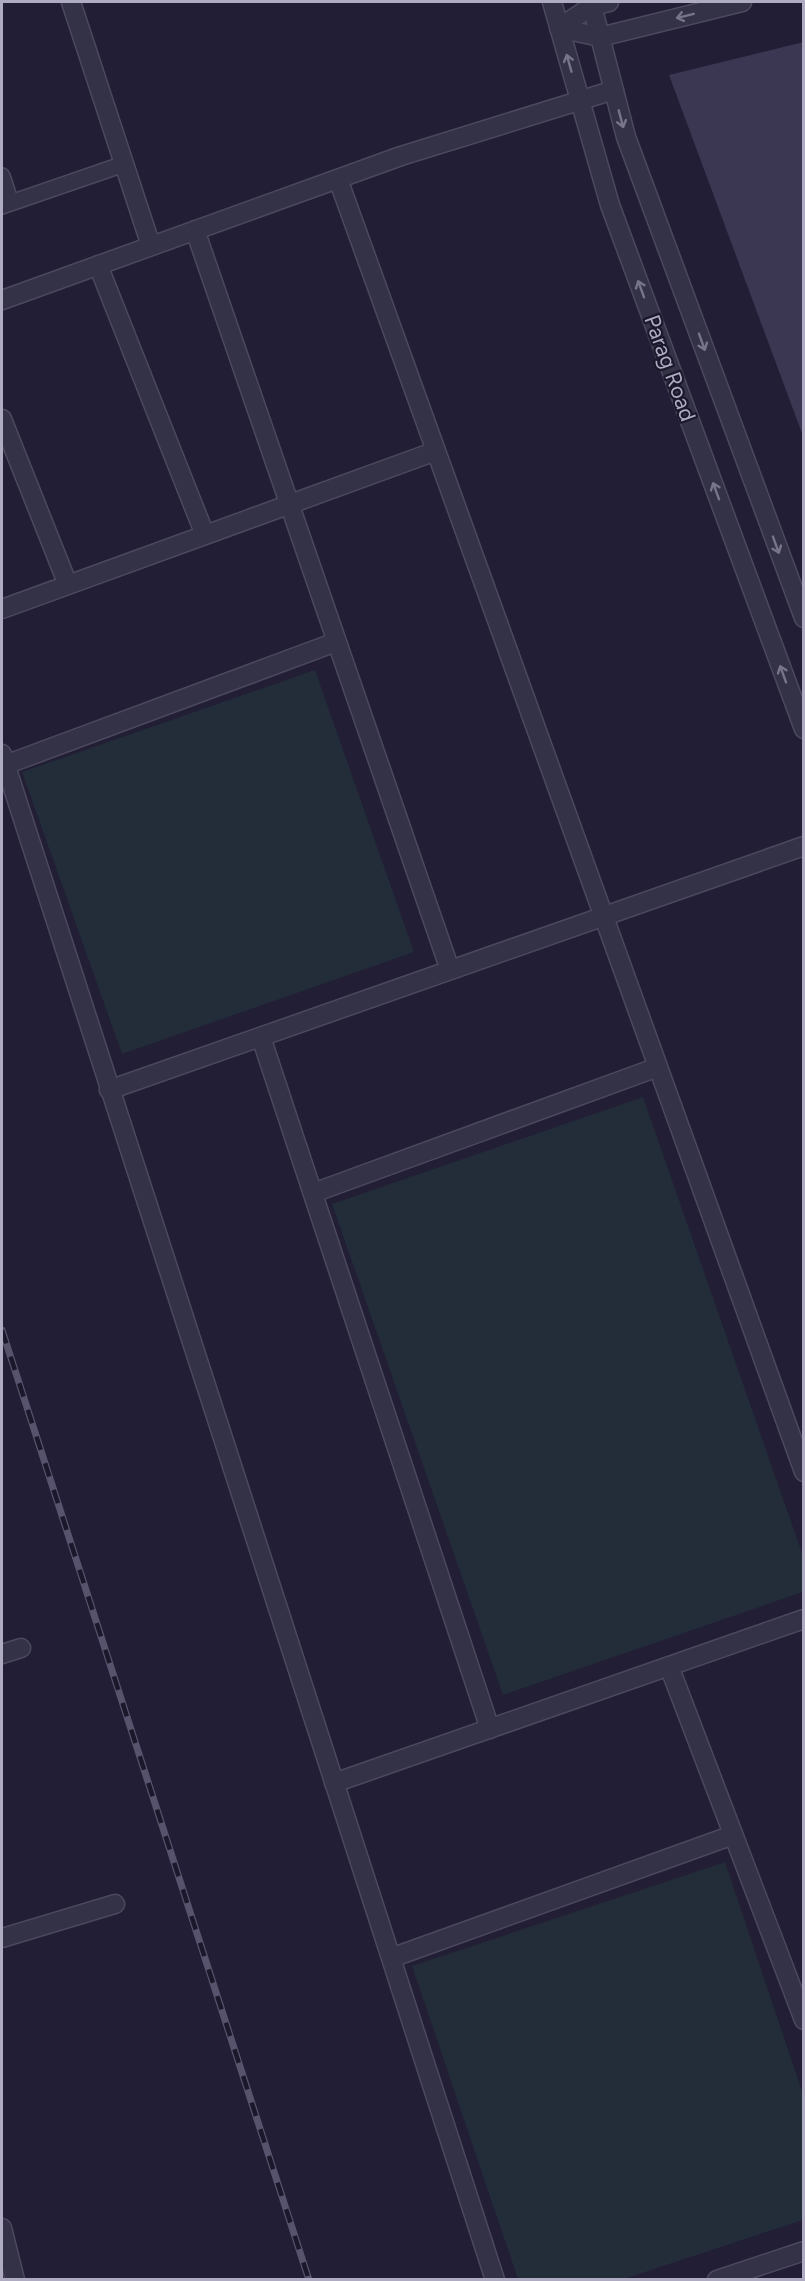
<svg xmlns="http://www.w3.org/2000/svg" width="805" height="2281" font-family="Figtree,sans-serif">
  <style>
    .green { fill: #232c39 }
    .building { fill: #3b3753 }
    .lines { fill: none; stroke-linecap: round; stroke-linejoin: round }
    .service-casing { stroke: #4c495e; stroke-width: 18 }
    .minor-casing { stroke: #4c495e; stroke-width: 21 }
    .tertiary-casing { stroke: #4c495e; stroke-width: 21 }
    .service { stroke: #343246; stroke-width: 15 }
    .minor { stroke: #343246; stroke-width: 18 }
    .tertiary { stroke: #343246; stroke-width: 18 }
    .rail-casing { stroke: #57536d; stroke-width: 7 }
    .rail { stroke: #1a182a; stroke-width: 4.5; stroke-dasharray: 14; stroke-linecap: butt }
    .oneway { stroke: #78758b }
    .labels { text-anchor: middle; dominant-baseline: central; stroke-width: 4.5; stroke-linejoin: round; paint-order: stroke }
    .street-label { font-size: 22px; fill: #afabc3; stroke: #1a182a }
  </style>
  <rect width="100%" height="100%" fill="#211e35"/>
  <path class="green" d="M315 670 414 952 122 1054 22 772Z
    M643 1097 803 1556V1592L503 1695 332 1204Z
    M725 1862 803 2094V2220L624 2279H518L412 1966Z"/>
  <path class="building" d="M804 42V436H803L669 75Z"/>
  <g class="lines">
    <defs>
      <path id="service" d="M2 176 11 203
        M2 206 124 164"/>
      <path id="minor" d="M71 2 151 246
        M338 179 804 1472
        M195 230 450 970
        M98 265 205 535
        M2 300 401 156 614 90
        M2 419 68 585
        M2 609 436 451
        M2 754 495 2280
        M5 765 336 642
        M261 1037 490 1729
        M109 1090 804 846
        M313 1193 658 1067
        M2 1654 21 1648
        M669 1666 804 2020
        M334 1783 804 1619
        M2 1938 115 1904
        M391 1958 733 1835
        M2 2228 15 2280
        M717 2280 804 2251"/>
      <path id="tertiary" d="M552 2 610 205 804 729
        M591 2 626 137 804 618
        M559 28 600 37 742 2
        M559 28 592 6 609 2"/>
    </defs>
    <use href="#service" class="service-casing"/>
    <use href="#minor" class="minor-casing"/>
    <use href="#tertiary" class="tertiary-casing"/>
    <use href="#service" class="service"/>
    <use href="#minor" class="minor"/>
    <use href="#tertiary" class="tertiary"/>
    <defs>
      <path id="rail" d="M2 1330 309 2280"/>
    </defs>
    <use href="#rail" class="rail-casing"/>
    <use href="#rail" class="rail"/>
  </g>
  <defs><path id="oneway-shaft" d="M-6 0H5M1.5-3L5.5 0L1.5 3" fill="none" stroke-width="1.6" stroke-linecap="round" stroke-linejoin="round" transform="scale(1.5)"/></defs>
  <g class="oneway">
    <use href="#oneway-shaft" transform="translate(685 16) rotate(166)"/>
    <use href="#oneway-shaft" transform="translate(569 63) rotate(-106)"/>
    <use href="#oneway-shaft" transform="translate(621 119) rotate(75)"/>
    <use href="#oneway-shaft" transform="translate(641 289) rotate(-110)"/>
    <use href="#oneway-shaft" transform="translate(702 342) rotate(70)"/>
    <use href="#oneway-shaft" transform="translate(716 491) rotate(-110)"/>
    <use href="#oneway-shaft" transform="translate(776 545) rotate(70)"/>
    <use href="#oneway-shaft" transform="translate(783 674) rotate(-110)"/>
  </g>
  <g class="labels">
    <g class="street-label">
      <text transform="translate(670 368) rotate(70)">Parag Road</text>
    </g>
  </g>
  <rect width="805" height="2281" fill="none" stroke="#afabc3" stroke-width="6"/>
</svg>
